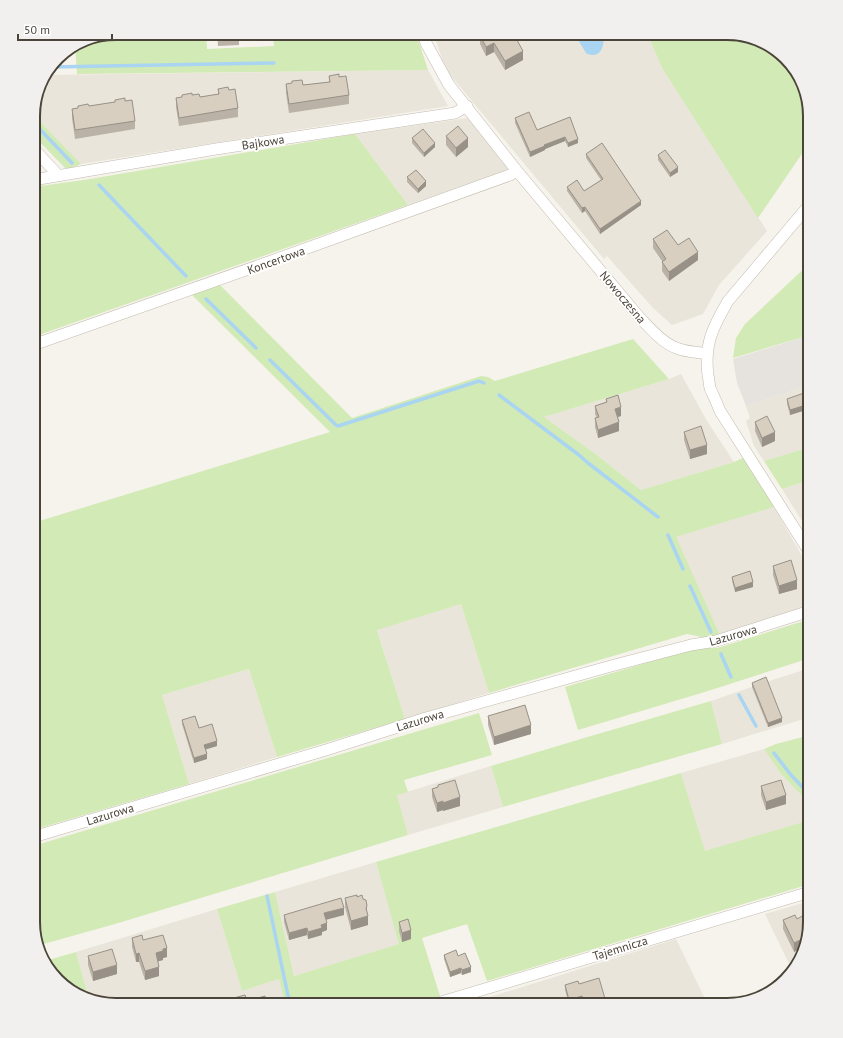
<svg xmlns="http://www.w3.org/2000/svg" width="843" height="1038" font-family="'PT Sans',sans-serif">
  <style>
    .residential { fill: #eae5da }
    .industrial { fill: #e6e2dd }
    .green { fill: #d2eab5 }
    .water { fill: #a9d4f2 }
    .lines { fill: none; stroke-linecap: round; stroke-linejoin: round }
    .stream { stroke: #a9d4f2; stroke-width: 3.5 }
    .minor-casing { stroke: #c2bbae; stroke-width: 12 }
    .minor { stroke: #fff; stroke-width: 11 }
    .wall { fill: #bab2a6 }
    .shaded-wall { fill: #979187 }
    .building { fill: #d8cfc1; stroke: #979187 }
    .labels { text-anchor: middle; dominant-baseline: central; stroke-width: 4; stroke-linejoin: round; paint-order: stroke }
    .street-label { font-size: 12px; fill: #4b4439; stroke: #fff }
    .rim { fill: none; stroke: #4b4439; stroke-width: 2 }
  </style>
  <rect width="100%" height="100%" fill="#f6f3ec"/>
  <path class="residential" d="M433 33H647L662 68 767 231 719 285 703 314 672 325 653 308 607 256 604 259 446 70Z
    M428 70 448 106 81 164 33 114V111L41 80 45 75Z
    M468 118 510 169 408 205 355 134Z
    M681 374 707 421 734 462 641 490 597 455 544 417 669 379Z
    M810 385V447L764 461 754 446 746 421 750 418 746 406Z
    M810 480V534L782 489Z
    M774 507 810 570V608L720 635 675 537Z
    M461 604 489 693 405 719 377 629Z
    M810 668V717L722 744 711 701 766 682Z
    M249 669 277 757 189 784 162 695Z
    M764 749 781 774 810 804V820L705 852 681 773Z
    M491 766 503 807 408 835 397 795Z
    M376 862 400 944 294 976 275 892Z
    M810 901V922L799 963 792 970 765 914Z
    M217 909 242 991 279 979 285 1005H221L219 998 192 1005H116L89 999 76 952Z
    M676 939 708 1005H492L490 997Z"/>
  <path class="industrial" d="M810 335V385L746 406 737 383 733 359Z"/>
  <path class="green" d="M116 33H206L207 49 274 46 273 33H416L428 70 77 74 75 45 85 39Z
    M647 33H732L768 44 796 70 810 116V142L758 218 662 68Z
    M33 114 81 164 67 170 33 135Z
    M355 134 408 205 33 337V187L84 180Z
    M810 263V335L733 358 736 338 745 324Z
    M219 284 352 418 481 376 488 377 495 381 633 339 669 379 544 417 597 455 641 490 734 462 745 457 774 507 676 537 720 635 707 638 687 634 489 693 461 604 377 630 405 719 277 757 249 669 162 695 189 784 33 830V523L330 432 191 294Z
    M810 447V480L782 489 764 461Z
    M810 619V658L708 691 578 730 565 687 697 648H717L724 646Z
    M711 701 722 744 503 807 491 766 584 738Z
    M479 713 492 755 404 780 408 792 397 795 408 835 115 924 40 945 33 922V846Z
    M810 735V804L781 774 764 749 776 744Z
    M681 773 705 851 810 820V884L487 981 467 924 422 938 440 996 409 1005H285L279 979 242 991 217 909 275 892 294 976 399 944 376 862Z
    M76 952 89 999 79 996 47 968 45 961Z
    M490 997 492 1005H463Z
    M219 998 221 1005H192Z"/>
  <path class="water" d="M574 33H605C603 42 604 55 592 55 587 54 589 55 586 53Z"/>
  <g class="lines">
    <path class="stream" d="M51 67 274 63
      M33 122 72 163
      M99 185 186 276
      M206 299 256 348
      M270 360 336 425 338 426 479 381 484 383
      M499 395 579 455 588 463 658 517
      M668 535 683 569
      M690 586 711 632
      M721 654 731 677
      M739 695 756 726
      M774 753 791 775 810 795
      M267 896 290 1005"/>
    <defs>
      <path id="minor" d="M423 33 426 43 449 85 517 171 640 318C651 329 663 344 679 349 688 352 697 352 707 354
        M33 148 58 175
        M33 180 216 149 455 113 467 106
        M810 204 728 301C713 327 704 344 708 375 709 379 709 384 710 388 713 395 717 403 720 411L810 553
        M33 345 263 264 510 175 517 171
        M33 837 326 750 426 718 611 666 691 645 716 641 810 611
        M431 1005 810 892"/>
    </defs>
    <use href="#minor" class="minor-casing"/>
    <use href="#minor" class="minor"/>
  </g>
  <path class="wall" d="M217 33H259V37L239 38V45L218 46Z
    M518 33V39H516L523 60 505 70 494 52 486 56 480 44V35Z
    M329 76 339 77 349 95V104L289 113 286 93V84H292V81L303 85 329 82Z
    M218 89 229 90 238 108V117L179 126 176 107V98L192 95 200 97 218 95Z
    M125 101 135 121V129L75 139 72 118V109Z
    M570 117 578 143 568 147 565 141 545 149V150L530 157 515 123V118L537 130Z
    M446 136 468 147 456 157 446 145Z
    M412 138 435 147 424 157 412 143Z
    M586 154 641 205 600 234 585 211 582 213 567 191V187L584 191 601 180 586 158Z
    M658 155 678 172 670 177 658 160Z
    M407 177 426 186 418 193 407 182Z
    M653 239 678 245 698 260 669 281 662 271V261L653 248Z
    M606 399 621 416 618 417 619 431 598 438 595 427V418H597L595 414V406L606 402Z
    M787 399 809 409 790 415 787 404Z
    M755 422 775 441 762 447 755 431Z
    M684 432 707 454 690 459 684 440Z
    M808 478H810V494L808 487Z
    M773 566 797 589 779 594 773 575Z
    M732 577 753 587 735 592 732 581Z
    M752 683 782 722 768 727 752 687Z
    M488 716 531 734 494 745 488 725Z
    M182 720 199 728 217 746 206 749 207 759 194 763 182 724Z
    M438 785 460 806 443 811V810L437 812 432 797V789L438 787Z
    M761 786 786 804 766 810 761 795Z
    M357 897 367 912 368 925 351 930 345 907V898Z
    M284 915H344L326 920 327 930 322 932V935L308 939 307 935 289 940 284 922Z
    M797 919 810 922 803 947 794 952 783 929V920Z
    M399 922 411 939 402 942 399 931Z
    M132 938 143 940 167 957 163 958V960L158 961 159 976 145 980 139 962H136L132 947Z
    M444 955 458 956 471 972 462 975 461 973 450 977 444 959Z
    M88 956 117 974 93 981 88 965Z
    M579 984 606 1005H583L582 1000 569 1004 565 990V985Z"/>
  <path class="shaded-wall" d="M513 33H518V39L513 41Z
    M494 43V52L486 56V47Z
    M523 51V60L505 70V61Z
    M565 137V141L545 149V150L530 157V152L544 145Z
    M468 138V147L456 157V148Z
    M578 139V143L568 147V143Z
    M435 143V147L424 157V153Z
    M678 167V172L670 177V173Z
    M426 181V186L418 193V189Z
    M641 201V205L600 234V229Z
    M585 207V211L582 213V208Z
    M698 252V260L669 281V272Z
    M809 404V409L790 415V410Z
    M621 407V416L615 418V409Z
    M619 422V431L598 438V430Z
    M775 432V441L762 447V438Z
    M707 445V454L690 459V450Z
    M797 580V589L779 594V586Z
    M753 582V587L735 592V588Z
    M782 718V722L768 727V723Z
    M531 725V734L494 745V737Z
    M217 741V746L204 750V745Z
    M207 754V759L194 763V758Z
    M786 795V804L766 810V802Z
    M460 797V806L443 811V803Z
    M443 801V810L437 812V803Z
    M367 906V914L368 916V925L351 930V921L366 908Z
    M344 908V915L324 920V913Z
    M327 923V930L322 932V935L308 939V932L321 925Z
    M307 928V935L289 940V933Z
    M411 930V939L402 942V933Z
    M808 931 803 947 794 952V943L806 932Z
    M167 948V957L163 958V960L156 962V953L163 949Z
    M139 953V962H136V954Z
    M117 965V974L93 981V972Z
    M159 967V976L145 980V971Z
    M471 967V972L462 975V970Z
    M461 968V973L450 977V972Z
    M582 996V1000L569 1004V1000Z
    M606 1002V1005H600V1004Z"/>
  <path class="building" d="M483 33H513L523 51 505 61 494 43 486 47 480 35Z
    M339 74V77L346 76 349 95 289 104 286 84 292 83V81L302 80 303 85 330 82 329 76Z
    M228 87 229 90 235 89 238 108 179 118 176 98 182 97V95L192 93V95L199 94 200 97 219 94 218 89Z
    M125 98V101L132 100 135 121 75 130 72 109 78 108V106L88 104 89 106 115 102V100Z
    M529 112 537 130 570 117 578 139 568 143 565 137 544 145 545 146 530 152 515 118Z
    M458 126 468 138 456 148 446 136Z
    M423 129 435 143 424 153 412 138Z
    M602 143 641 201 600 229 585 207 582 208 567 187 577 180 584 191 603 179 586 154Z
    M665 150 678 167 670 173 658 155Z
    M416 170 426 181 418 189 407 177Z
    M667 230 678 245 689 238 698 252 669 272 662 262 666 259 653 239Z
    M804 393 809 404 790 410 787 399Z
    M618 395 621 407 615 409 619 422 598 430 595 418 599 417 595 406 607 402 606 399Z
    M767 416 775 432 762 438 755 422Z
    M701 426 707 445 690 450 684 432Z
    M808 478H810V486Z
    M791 560 797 580 779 586 773 566Z
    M750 571 753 582 735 588 732 577Z
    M766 677 782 718 768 723 752 683Z
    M525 705 531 725 494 737 488 716Z
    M195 716 199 728 212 724 217 741 204 745 207 754 194 758 182 720Z
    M455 780 460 797 443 803V801L437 803 432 789 438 787V785Z
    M781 780 786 795 766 802 761 786Z
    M357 895V897L362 895 363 899 366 900 367 906 366 908 368 916 351 921 345 898Z
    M341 898 344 908 324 913 327 923 321 925 322 928 308 932 307 928 289 933 284 915Z
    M808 913 810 916V922L808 931 806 932 807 934 806 937 794 943 783 920 795 915 797 919Z
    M408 919 411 930 402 933 399 922Z
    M142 935 143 940 163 935 167 948 163 949V951L156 953 159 967 145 971 139 953 136 954 132 938Z
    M112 949 117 965 93 972 88 956Z
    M456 950 458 956 465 953 471 967 462 970 461 968 450 972 444 955Z
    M599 978 606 1002 600 1004 601 1005H584L582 996 569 1000 565 985 578 981 579 984Z
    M245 995 247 1001 265 996 268 1005H232L230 999Z"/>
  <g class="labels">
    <g class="street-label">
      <text transform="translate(263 142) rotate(-9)">Bajkowa</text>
      <text transform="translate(276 260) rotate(-20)">Koncertowa</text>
      <text transform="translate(623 297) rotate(50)">Nowoczesna</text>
      <text transform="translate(733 635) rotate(-16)">Lazurowa</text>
      <text transform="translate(420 720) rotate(-17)">Lazurowa</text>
      <text transform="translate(110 814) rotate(-17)">Lazurowa</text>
      <text transform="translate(620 948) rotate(-17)">Tajemnicza</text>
    </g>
  </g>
  <path d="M0 0H843V1038H0ZM116 40H727A76 76 0 0 1 803 116V922A76 76 0 0 1 727 998H116A76 76 0 0 1 40 922V116A76 76 0 0 1 116 40Z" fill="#f1f0ef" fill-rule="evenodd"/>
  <path class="rim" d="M116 40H727A76 76 0 0 1 803 116V922A76 76 0 0 1 727 998H116A76 76 0 0 1 40 922V116A76 76 0 0 1 116 40Z"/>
  <path d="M18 34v6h94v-6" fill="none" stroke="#4b4439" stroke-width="2"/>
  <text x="24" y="34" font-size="12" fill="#4b4439" stroke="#ffffff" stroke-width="3" paint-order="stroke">50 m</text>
</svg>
